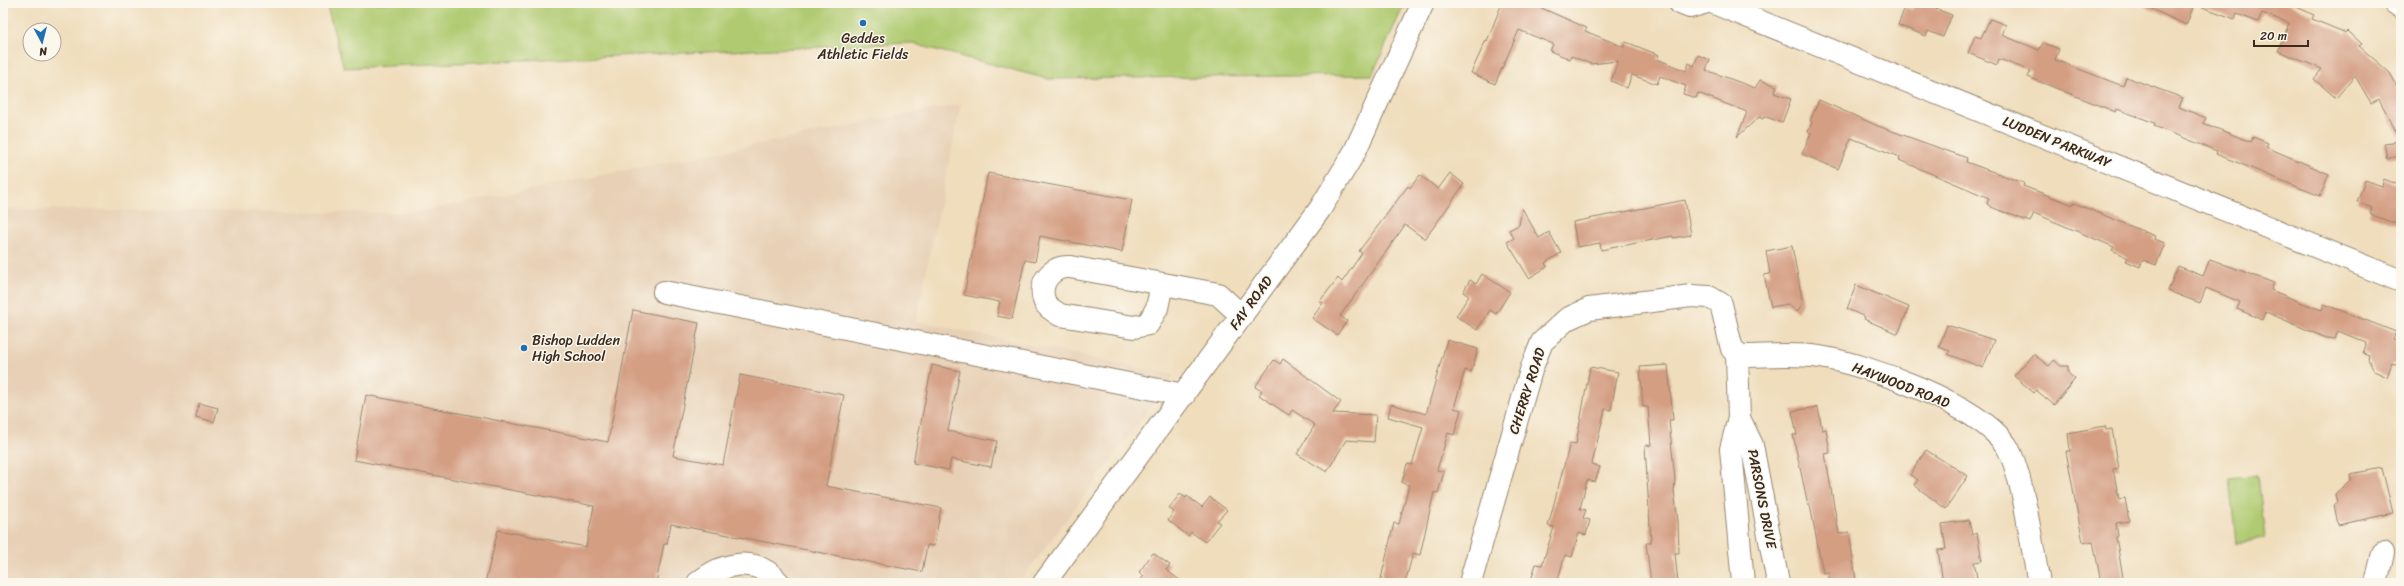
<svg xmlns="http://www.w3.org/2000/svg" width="2404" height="586" font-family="Sriracha,sans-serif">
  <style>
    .built { fill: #e7d0b5 }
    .green { fill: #afca70; stroke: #757a47 }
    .building { fill: #d49e83 }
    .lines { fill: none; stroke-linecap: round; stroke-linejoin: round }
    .minor-casing { stroke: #95846d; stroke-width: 24 }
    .minor { stroke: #fff; stroke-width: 22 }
    .poi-dot { fill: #1f6fb2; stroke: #fbf7ec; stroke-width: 1.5 }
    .labels { text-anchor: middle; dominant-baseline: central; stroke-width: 3; stroke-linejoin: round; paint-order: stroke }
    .poi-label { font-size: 14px; fill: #3b2a1e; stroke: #fbf7ec }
    .street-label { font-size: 14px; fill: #3b2a1e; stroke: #fbf7ec }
  </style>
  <rect width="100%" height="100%" fill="#fbf7ec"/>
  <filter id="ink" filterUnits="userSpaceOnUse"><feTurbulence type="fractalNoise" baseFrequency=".025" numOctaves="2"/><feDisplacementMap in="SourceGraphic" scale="8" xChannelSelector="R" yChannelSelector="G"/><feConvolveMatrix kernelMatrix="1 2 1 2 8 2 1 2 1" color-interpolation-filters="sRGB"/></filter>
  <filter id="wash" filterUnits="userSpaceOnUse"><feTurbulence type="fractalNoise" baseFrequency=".012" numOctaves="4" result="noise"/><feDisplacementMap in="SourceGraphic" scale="16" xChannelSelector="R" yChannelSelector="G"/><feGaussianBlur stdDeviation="0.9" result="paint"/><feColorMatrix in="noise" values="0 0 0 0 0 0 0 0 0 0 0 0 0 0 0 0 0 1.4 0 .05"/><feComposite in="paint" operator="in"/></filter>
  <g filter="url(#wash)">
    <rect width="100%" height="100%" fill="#efddbc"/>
    <path class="built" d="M961 104 916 321 1174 375 1019 583H3V209L411 213Z"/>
    <path class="green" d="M326 3H1405L1372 75 1048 79 910 43 344 68Z
      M2258 475 2265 539 2236 543 2229 478Z"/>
    <g id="blocks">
      <path class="building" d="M1502 3H1530L1587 28 1585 31 1624 47 1626 42 1659 55 1657 59 1686 71 1689 63 1694 66 1698 55 1710 60 1706 70 1755 88 1760 80 1777 86 1774 93 1791 99 1782 123 1764 116 1763 119 1759 117 1737 137 1747 112 1698 93 1696 98 1683 94 1686 86 1660 76 1657 84 1632 75 1627 88 1611 81 1618 61 1591 64 1571 56 1570 59 1550 51 1553 44 1519 30 1495 84 1471 73 1486 40 1487 41Z
        M1915 3H1939L1936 9 1952 15 1943 37 1928 31 1926 36 1898 25 1905 7 1912 10Z
        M2139 3H2195L2186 25Z
        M2197 3H2286L2314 15 2312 19 2346 33 2348 31 2362 44 2359 46 2390 73 2401 93V156L2387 158 2384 143 2401 141 2379 99 2371 103 2355 76 2336 98 2314 79 2322 69 2278 51 2289 23 2262 13 2258 22 2237 14 2235 19 2197 5Z
        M1990 19 2006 25 2002 35 2039 50 2043 43 2059 49 2055 60 2123 86 2126 77 2183 98 2179 107 2206 118 2203 123 2251 142 2253 137 2268 143 2266 147 2329 174 2320 196 2216 154 2217 151 2154 126 2155 123 2117 109 2116 112 2028 77 2031 71 1999 59 1997 65 1968 53 1975 36 1981 38Z
        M1819 100 1878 126 1967 158 1966 162 2024 183 2023 186 2073 205 2074 203 2155 236 2154 239 2165 243 2156 265 2143 260 2140 267 2126 261 2128 258 2112 250 2114 247 2034 213 2030 222 1991 207 1987 204 1989 198 1899 160 1900 157 1851 138 1838 169 1802 154 1811 133 1808 132 1812 122 1810 121Z
        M988 173 1132 200 1122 252 1040 236 1035 262 1025 260 1012 319 997 316 1000 302 964 295Z
        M1450 173 1464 184 1441 217 1425 239 1405 225 1340 316 1347 321 1337 335 1312 318 1323 303 1320 301 1338 278 1342 282 1362 253 1359 251 1408 186 1410 188 1420 175 1438 189Z
        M2384 179 2401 186V226L2370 214 2372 208 2357 202 2365 180 2382 186Z
        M1685 200 1691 235 1673 238V236L1601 250 1600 243 1577 247 1573 222Z
        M1522 208 1539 238 1549 232 1561 253 1545 263 1547 267 1529 278 1507 242 1514 238 1509 230 1519 225Z
        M1792 246 1803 303 1797 312 1788 304 1771 307 1764 275 1770 274 1766 251Z
        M2210 259 2274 283 2271 290 2305 304 2322 310 2324 304 2396 332 2393 339 2401 342V367L2392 363 2387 377 2374 371 2368 359 2369 355 2363 353 2367 343 2338 331 2335 339 2326 338 2266 312 2263 320 2237 309 2240 302 2206 288 2200 303 2168 291 2178 266 2203 276Z
        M1482 274 1510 292 1496 314 1490 310 1477 330 1456 316 1469 296 1463 292 1470 280 1476 284Z
        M1856 285 1909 307 1898 334 1864 319 1865 317 1847 309Z
        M633 310 699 323 673 456 723 465 740 375 844 395 826 486 941 508 934 546 927 545 922 572 671 524 667 544H664L656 583H485L498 530 586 547 594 506 354 460 366 395 608 442Z
        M1947 325 1994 340 1983 368 1948 354 1950 351 1939 347Z
        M1447 340 1478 349 1471 372 1465 370 1454 408 1461 410 1454 435 1448 433 1437 470 1444 472 1438 493 1434 492 1420 555 1413 553 1405 583H1380L1394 523 1399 524 1409 485 1402 483 1407 464 1412 465 1423 427 1388 417 1391 404 1426 414Z
        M2033 354 2049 366 2054 360 2061 366H2068V373L2075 379 2054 405 2036 390 2034 393 2014 376Z
        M1283 359 1341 402 1333 413 1376 415 1374 442 1346 440 1327 472 1297 454 1315 425 1292 410 1289 415 1281 410 1259 395 1262 391 1255 387 1274 360 1280 364Z
        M932 365 960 371 948 431 997 441 991 467 951 459 949 470 913 463Z
        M1668 365 1673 420H1669L1675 480 1674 491 1678 521 1679 553H1675L1678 583H1651L1646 543H1651L1645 446 1651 445 1648 407H1643L1640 367Z
        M1590 367 1618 372 1611 410 1605 409 1592 464 1600 467 1595 482 1587 480 1580 509 1586 510 1583 518 1590 520 1586 535 1579 533 1572 557 1565 555 1557 583H1530L1536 564 1542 565 1554 527 1548 526 1570 443 1576 444Z
        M199 403 218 408 214 422 196 417Z
        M1818 407 1822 430 1826 429 1830 453 1825 454 1839 534 1849 532 1856 580 1838 583H1830L1828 572 1823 573 1810 505H1808L1793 435H1797L1792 411Z
        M2105 426 2106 430 2112 429 2119 468 2113 469 2119 499 2125 498 2129 521 2116 523 2118 536 2116 537 2124 583H2101L2093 541 2083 543 2066 451H2070L2068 433Z
        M1926 450 1968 476 1946 509 1914 485 1918 480 1910 475Z
        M2382 468 2393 513 2338 525 2334 504 2337 503 2335 494 2351 479 2350 474Z
        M1180 494 1186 498 1187 496 1202 507 1210 497 1227 510 1217 521 1220 523 1205 542 1191 532 1188 536 1168 520 1174 512 1169 508Z
        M1969 520 1972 535 1977 533 1982 561 1974 562 1978 583H1943L1938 550 1946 549 1942 524Z
        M1153 553 1170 565 1166 570 1184 583H1138L1144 576 1139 572Z"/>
    </g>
  </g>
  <g filter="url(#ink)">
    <use href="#blocks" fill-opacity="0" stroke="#95846d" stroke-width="1"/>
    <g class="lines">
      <defs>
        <path id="minor" d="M1680 3 1690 7 1704 3
          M1714 3 2401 281
          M2395 3 2401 7
          M1162 284 1157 308 1148 324 1134 327 1060 315C1054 311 1046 307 1044 300 1038 281 1053 266 1070 267L1218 294 1242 316
          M664 292 1184 395
          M1737 354 1739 418 1731 449 1743 583
          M1739 418 1752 445 1778 583
          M698 583C723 562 757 555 779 583
          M1044 583 1320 209 1354 153 1423 3
          M1470 583 1532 367 1542 342 1567 319 1589 309 1691 296 1709 297 1721 304 1732 349 1741 356C1766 356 1795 353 1820 357 1869 365 1977 404 2006 445 2023 471 2032 550 2039 583
          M2376 583 2383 553"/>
      </defs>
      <use href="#minor" class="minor-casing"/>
      <use href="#minor" class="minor"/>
    </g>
  </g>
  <g class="poi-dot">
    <circle cx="863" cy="23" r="4"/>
    <circle cx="524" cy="348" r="4"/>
  </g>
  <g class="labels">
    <g class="poi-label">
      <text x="863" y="38">Geddes<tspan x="863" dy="16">Athletic Fields</tspan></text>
      <text x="532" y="340" text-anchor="start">Bishop Ludden<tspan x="532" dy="16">High School</tspan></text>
    </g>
    <g class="street-label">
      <text transform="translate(2057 142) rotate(22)">LUDDEN PARKWAY</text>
      <text transform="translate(1251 303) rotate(-54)">FAY ROAD</text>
      <text transform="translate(1901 385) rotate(21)">HAYWOOD ROAD</text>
      <text transform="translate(1527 391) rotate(-72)">CHERRY ROAD</text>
      <text transform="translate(1762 499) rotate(79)">PARSONS DRIVE</text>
    </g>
  </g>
  <rect width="2404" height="586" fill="none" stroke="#fbf7ec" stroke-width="16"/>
  <g transform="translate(42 42) rotate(173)"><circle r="19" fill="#fbf7ec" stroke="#aea59a"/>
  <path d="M0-3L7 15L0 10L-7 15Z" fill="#1f6fb2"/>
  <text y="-6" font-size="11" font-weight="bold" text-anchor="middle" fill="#3b2a1e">N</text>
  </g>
  <path d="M2254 40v6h54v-6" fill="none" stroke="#3b2a1e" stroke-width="2"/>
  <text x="2260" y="40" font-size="12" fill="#3b2a1e" stroke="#fbf7ec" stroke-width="3" paint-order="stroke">20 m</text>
</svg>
